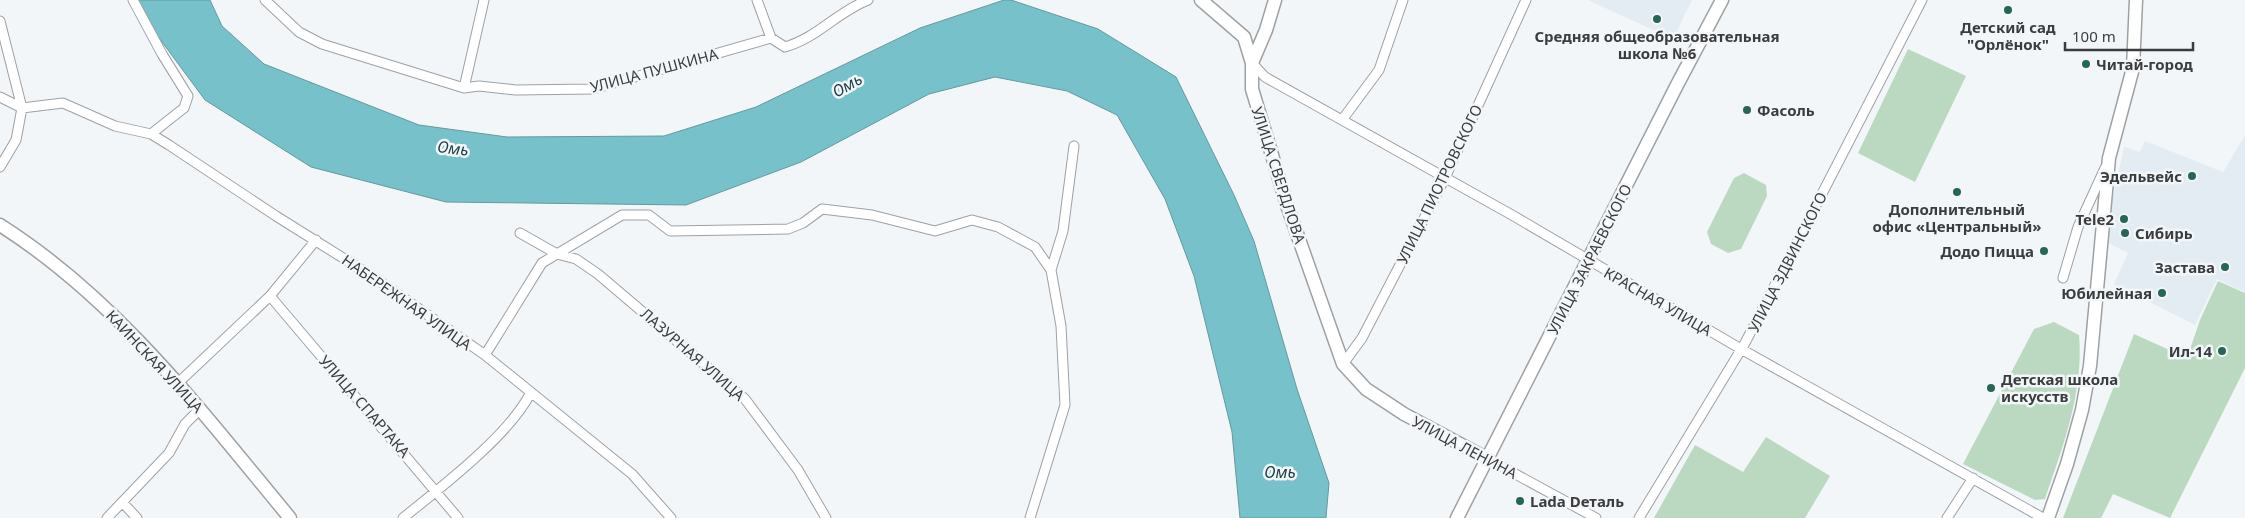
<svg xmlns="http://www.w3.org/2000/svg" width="2245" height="518" font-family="'Noto Sans',sans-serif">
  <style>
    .built { fill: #e3ebf3 }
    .green { fill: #bad9c0 }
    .water { fill: #77c1ca; stroke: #6599a0 }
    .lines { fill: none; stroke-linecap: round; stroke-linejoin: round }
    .street-casing { stroke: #9ea1a4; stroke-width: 11 }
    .secondary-casing { stroke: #9ea1a4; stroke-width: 15 }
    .street { stroke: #fff; stroke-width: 9 }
    .secondary { stroke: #fff; stroke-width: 12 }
    .poi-dot { fill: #266654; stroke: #f3f6f9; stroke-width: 2 }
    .labels { text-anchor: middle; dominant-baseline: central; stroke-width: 5; stroke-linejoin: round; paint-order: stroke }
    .poi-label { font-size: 15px; font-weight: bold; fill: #3b3c3d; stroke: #f3f6f9; text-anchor: end }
    .street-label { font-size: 15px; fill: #3b3c3d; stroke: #f3f6f9 }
    .water-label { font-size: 16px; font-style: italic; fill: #1c4044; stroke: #f3f6f9 }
  </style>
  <rect width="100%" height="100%" fill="#f3f6f9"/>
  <path class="built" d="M1588 0H1692L1673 39Z
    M2245 135V292L2217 279 2195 325 2114 284 2128 253 2107 242 2110 211 2124 147 2140 152 2145 141 2223 172Z"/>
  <path class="green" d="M1908 49 1966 76 1915 182 1858 153Z
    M1744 173 1766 185 1767 196 1741 249 1728 253 1711 244 1707 232 1734 178Z
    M2218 281 2245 293V368L2170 518 2113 494 2101 518H2063L2134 334 2187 358 2200 320Z
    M2054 322 2079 335C2084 392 2063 446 2045 499L2035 500 1963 464 2034 329Z
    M1766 437 1830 476 1805 518H1654L1695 445 1743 472Z"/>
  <path class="water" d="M138 0H210L222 26 264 64 419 125 507 137 664 136 756 107 920 28 1004 0H1011L1098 29 1176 77 1234 195 1254 241 1297 389 1329 483 1326 518H1240L1232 432 1194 276 1165 199 1117 115 1067 91 995 77 929 94 801 162 686 205 446 202 311 167 205 100 148 23Z"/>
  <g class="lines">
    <defs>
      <path id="street" d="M133 0 162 54 188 96 184 108 151 134
        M265 0 299 32 322 44 464 88 479 86 516 90 593 89 771 38 785 47C817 38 837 12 868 0
        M757 0 771 38
        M0 21 22 108 16 140 0 167
        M1252 63 1265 77 1512 215 1741 349 2043 518
        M464 88 484 0
        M0 97 22 108 63 103 115 126 151 134 169 145 276 216 375 278 485 355 632 474 671 518
        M1342 120 1379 70 1403 0
        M520 233 557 254 576 259 598 274 745 399 798 470 826 518
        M1051 270 1063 231 1074 146
        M2063 278 2078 227 2105 168
        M270 296 458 518
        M485 355 542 263 622 215H649L670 231 788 229 803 223 822 209 872 215 935 231 972 220 998 227 1035 247 1051 270 1061 326 1065 405 1030 518
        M1343 364 1362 338 1445 178 1526 0
        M178 383 270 296 316 240
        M1488 459 1596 518
        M122 502 137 518
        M107 518 169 453 185 424 200 409
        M403 518C440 488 510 435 531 392
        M1639 518 1745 343 1922 0
        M1947 518 1973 478"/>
      <path id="secondary" d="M1201 0 1244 37 1252 63V89L1288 208 1343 364 1366 389 1404 414 1488 459
        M1252 63 1266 30 1275 0
        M0 225C118 300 202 412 290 518
        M1457 518 1677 85 1722 0
        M2048 518 2067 464 2082 410 2090 366 2109 158 2133 68 2136 0"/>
    </defs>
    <use href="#street" class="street-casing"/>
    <use href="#secondary" class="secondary-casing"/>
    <use href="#street" class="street"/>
    <use href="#secondary" class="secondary"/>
  </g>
  <g class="poi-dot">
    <circle cx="2008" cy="10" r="5"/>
    <circle cx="1657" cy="19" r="5"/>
    <circle cx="2086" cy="64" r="5"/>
    <circle cx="1747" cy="110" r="5"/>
    <circle cx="2192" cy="176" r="5"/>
    <circle cx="1957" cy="192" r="5"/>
    <circle cx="2124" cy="219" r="5"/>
    <circle cx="2125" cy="233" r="5"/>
    <circle cx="2044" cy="251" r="5"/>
    <circle cx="2225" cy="267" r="5"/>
    <circle cx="2162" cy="293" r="5"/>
    <circle cx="2222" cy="351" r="5"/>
    <circle cx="1991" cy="388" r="5"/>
    <circle cx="1520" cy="501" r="5"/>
  </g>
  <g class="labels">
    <g class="poi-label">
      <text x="2008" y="27" text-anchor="middle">Детский сад<tspan x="2008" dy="17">"Орлёнок"</tspan></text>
      <text x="1657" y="36" text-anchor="middle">Средняя общеобразовательная<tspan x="1657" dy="17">школа №6</tspan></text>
      <text x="2096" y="64" text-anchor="start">Читай-город</text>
      <text x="1757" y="110" text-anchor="start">Фасоль</text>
      <text x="2182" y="176">Эдельвейс</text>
      <text x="1957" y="209" text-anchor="middle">Дополнительный<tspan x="1957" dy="17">офис «Центральный»</tspan></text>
      <text x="2114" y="219">Tele2</text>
      <text x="2135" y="233" text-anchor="start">Сибирь</text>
      <text x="2034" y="251">Додо Пицца</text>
      <text x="2215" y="267">Застава</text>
      <text x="2152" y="293">Юбилейная</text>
      <text x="2212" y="351">Ил-14</text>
      <text x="2001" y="379" text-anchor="start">Детская школа<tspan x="2001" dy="17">искусств</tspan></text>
      <text x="1530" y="501" text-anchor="start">Lada Dеталь</text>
    </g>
    <g class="street-label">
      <text transform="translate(654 70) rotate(-15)">УЛИЦА ПУШКИНА</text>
      <text transform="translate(1279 175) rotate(72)">УЛИЦА СВЕРДЛОВА</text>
      <text transform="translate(1439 184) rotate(-64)">УЛИЦА ПИОТРОВСКОГО</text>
      <text transform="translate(1589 259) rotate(-63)">УЛИЦА ЗАКРАЕВСКОГО</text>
      <text transform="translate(1787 262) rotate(-63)">УЛИЦА ЗДВИНСКОГО</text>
      <text transform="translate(1658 301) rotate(30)">КРАСНАЯ УЛИЦА</text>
      <text transform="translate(407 302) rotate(35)">НАБЕРЕЖНАЯ УЛИЦА</text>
      <text transform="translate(693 354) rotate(41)">ЛАЗУРНАЯ УЛИЦА</text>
      <text transform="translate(155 361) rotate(47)">КАИНСКАЯ УЛИЦА</text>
      <text transform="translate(365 406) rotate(49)">УЛИЦА СПАРТАКА</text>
      <text transform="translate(1465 447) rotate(28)">УЛИЦА ЛЕНИНА</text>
    </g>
    <g class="water-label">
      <text transform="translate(847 85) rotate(-30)">Омь</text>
      <text transform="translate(453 148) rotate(7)">Омь</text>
      <text x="1280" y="472">Омь</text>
    </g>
  </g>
  <path d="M2065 42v8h128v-8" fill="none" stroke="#3b3c3d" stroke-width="2.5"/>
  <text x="2072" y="42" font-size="15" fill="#3b3c3d" stroke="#f3f6f9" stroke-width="4" paint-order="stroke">100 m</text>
</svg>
